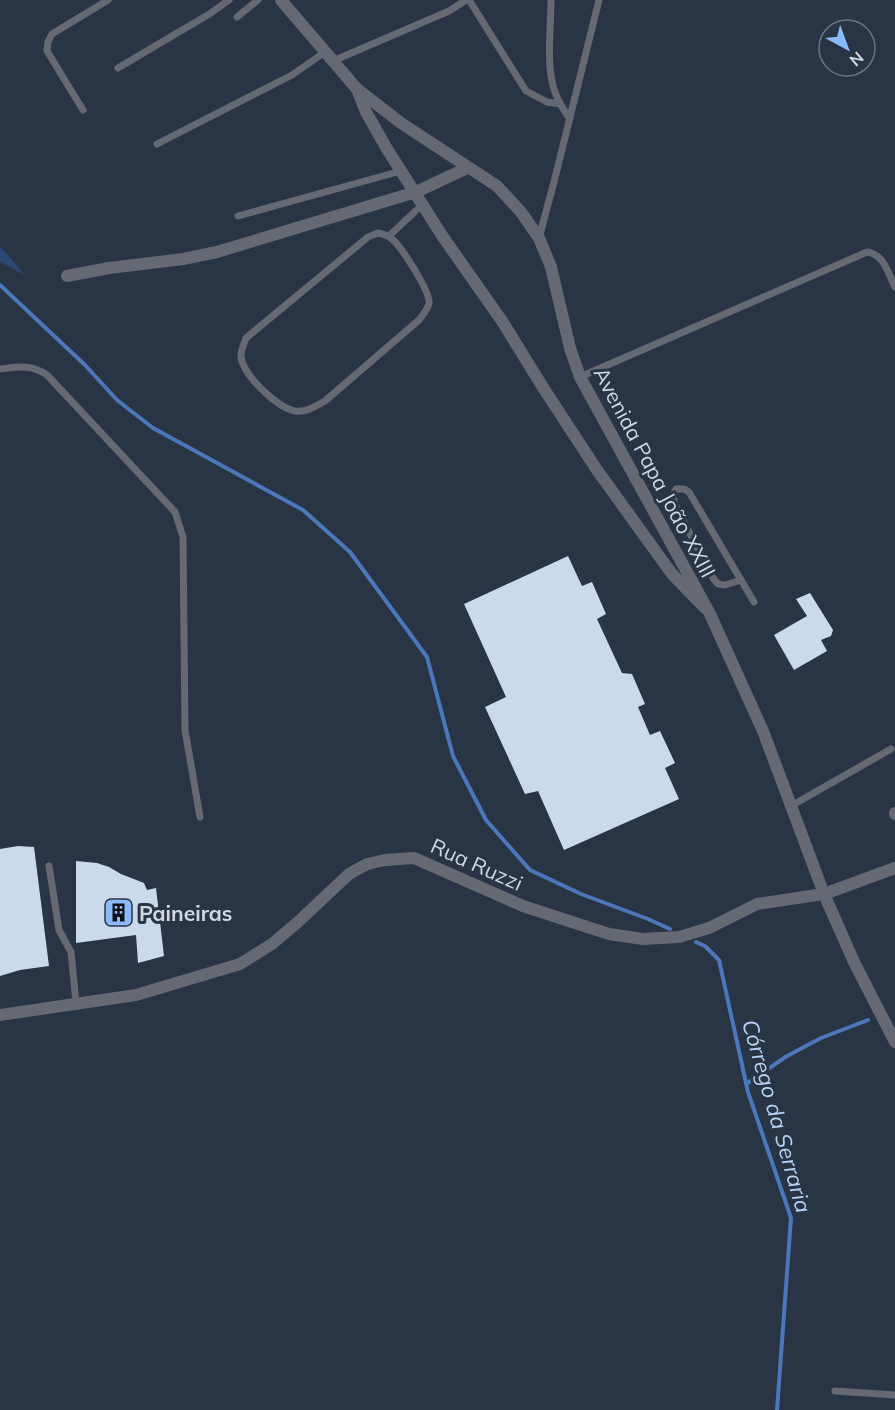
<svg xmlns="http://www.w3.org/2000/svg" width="895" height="1410" font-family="Mulish,sans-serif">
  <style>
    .green { fill: #2a4872 }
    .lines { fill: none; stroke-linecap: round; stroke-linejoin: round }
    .stream { stroke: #4a78b9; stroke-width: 4 }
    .building { fill: #cbd9ed }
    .service { stroke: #656a72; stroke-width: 7 }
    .minor { stroke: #656a72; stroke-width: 12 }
    .tertiary { stroke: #656a72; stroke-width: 12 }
    .labels { text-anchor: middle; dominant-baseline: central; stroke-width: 6; stroke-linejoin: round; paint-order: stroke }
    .street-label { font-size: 21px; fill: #d1d8e2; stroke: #293444 }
    .poi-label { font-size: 21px; font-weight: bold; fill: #d1d8e2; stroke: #293444; text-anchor: start }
    .water-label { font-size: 22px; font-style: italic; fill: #b8d2f6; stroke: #293444 }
  </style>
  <rect width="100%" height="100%" fill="#293444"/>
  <path class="green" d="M0 246 25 275 0 262Z"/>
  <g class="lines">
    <path class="stream" d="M0 285 85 365 117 400 153 428 303 510 350 552 427 657 453 756 486 820 530 870 581 894 648 919 670 929
      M696 942 705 946 719 960 748 1092 791 1218 777 1410
      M746 1084 787 1056 821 1038 868 1020"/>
  </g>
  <path class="building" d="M568 556 582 586 592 582 606 614 597 619 622 673 632 674 645 704 638 707 650 735 660 731 675 763 665 768 679 799 564 850 538 791 525 794 485 707 506 697 464 604Z
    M810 593 833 630 831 636 821 640 827 651 794 670 774 635 807 616 796 599Z
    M18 846 34 847 49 966 20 970 0 976V849Z
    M76 861 97 863 109 867 121 874 144 883 147 890 156 888 164 956 138 963 136 935 76 943Z"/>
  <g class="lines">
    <path class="service" d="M469 0 526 91 547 102 560 104
      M551 0C551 26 546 64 554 89 557 100 563 109 569 118
      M237 17 258 0
      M333 61 449 11 466 0
      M118 68 211 13 229 0
      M83 110 47 51 48 42 52 34 108 0
      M157 144 292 75 325 52
      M238 216 401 171
      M378 233C383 234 388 235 391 238 401 246 431 292 429 304 427 310 423 315 419 320L325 401C316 406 306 413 295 411 277 408 242 374 241 356 241 349 244 344 246 338L368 237Z
      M389 236 423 204
      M539 238 555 178 599 0
      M0 369C18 367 31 364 47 375L175 512 183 537 185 730 200 817
      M580 377 867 252C884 254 888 273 895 287
      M741 580 725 585 718 584 713 578 675 505 673 495 676 489H684L689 492 754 602
      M791 806 891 749
      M49 866 59 930 71 952 76 1003
      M835 1391 895 1395"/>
    <path class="minor" d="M357 89 366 112 387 149 443 237 502 321 544 389 597 470 672 574 705 608
      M67 276 109 268 183 259 217 252 416 192 467 168
      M895 813V814
      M0 1015 136 995 240 964 272 944 298 922 349 874 367 864 385 860 414 858 523 906 609 934 643 939 679 937 709 928 757 904 824 894 895 868"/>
    <path class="tertiary" d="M281 0 357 89 401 123 497 186 521 212 539 238 551 267 570 348 580 377 710 614 763 731 824 894 854 962 895 1042"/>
  </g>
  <defs>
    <symbol id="building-square" viewBox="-11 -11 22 22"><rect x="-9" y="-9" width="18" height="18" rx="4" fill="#8bbafc" stroke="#293444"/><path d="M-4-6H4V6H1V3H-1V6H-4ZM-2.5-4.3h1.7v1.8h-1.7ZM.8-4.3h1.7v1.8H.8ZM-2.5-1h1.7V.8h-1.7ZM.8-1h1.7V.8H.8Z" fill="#111"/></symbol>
  </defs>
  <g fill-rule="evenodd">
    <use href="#building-square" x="102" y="896" width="33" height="33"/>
  </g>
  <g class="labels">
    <g class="street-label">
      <text transform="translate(655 472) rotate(62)">Avenida Papa João XXIII</text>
      <text transform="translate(477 864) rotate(24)">Rua Ruzzi</text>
    </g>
    <g class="poi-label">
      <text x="139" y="913">Paineiras</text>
    </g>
    <g class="water-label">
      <text transform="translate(777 1116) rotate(74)">Córrego da Serraria</text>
    </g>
  </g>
  <g transform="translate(847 48) rotate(139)"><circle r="28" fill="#293444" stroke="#6c7683" stroke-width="1.5"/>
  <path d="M0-4.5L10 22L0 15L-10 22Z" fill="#8bbafc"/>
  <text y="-9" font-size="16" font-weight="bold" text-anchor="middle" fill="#d1d8e2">N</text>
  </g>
</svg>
